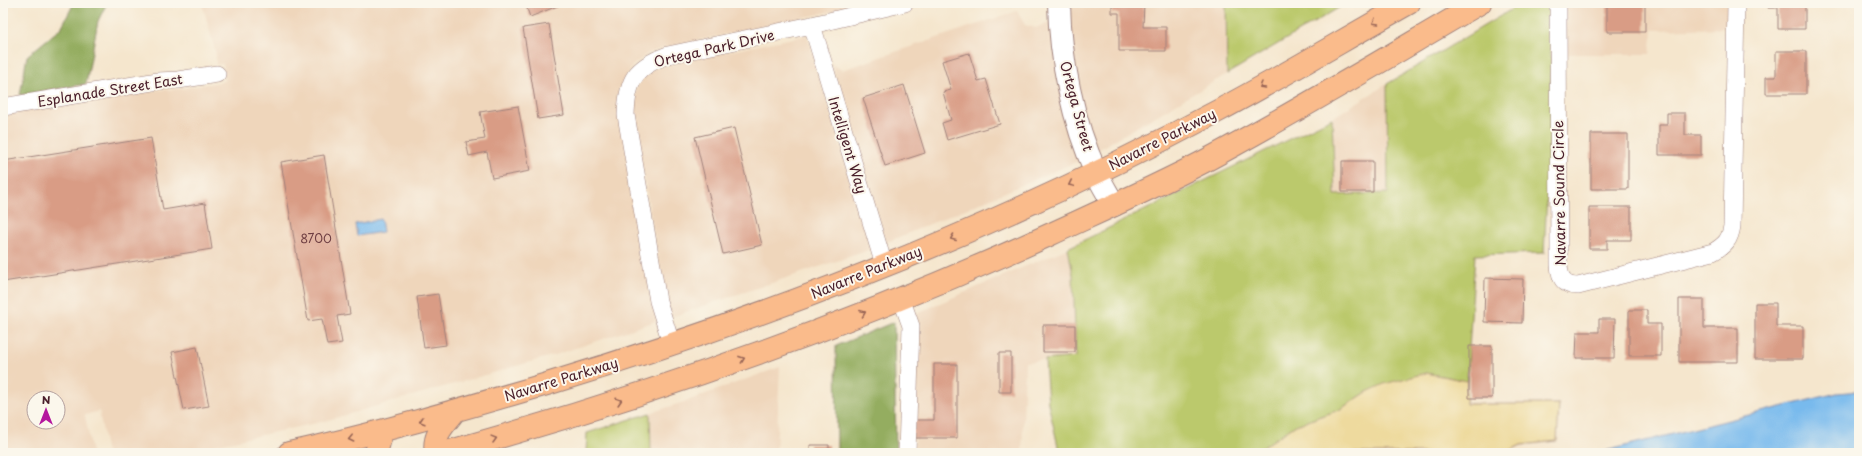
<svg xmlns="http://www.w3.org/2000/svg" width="1862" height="456" font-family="'Playpen Sans',sans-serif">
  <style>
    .built { fill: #efd6bb; fill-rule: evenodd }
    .green { fill: #bbc96c; stroke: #82744c }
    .forest { fill: #94ad60; stroke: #6f6646 }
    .sand { fill: #eeda9e; stroke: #9c7c64 }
    .water { fill: #78baed; stroke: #616c8c }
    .building { fill: #d99c85 }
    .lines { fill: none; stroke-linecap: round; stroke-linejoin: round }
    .minor-casing { stroke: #a0827c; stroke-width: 18 }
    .tertiary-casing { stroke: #a0827c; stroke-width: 24 }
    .trunk-casing { stroke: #a0827c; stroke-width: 24 }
    .minor { stroke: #fff; stroke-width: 17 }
    .tertiary { stroke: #fff; stroke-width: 22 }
    .trunk { stroke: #fabb8b; stroke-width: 22 }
    .oneway { stroke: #996556 }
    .labels { text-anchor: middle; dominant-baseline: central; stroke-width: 4; stroke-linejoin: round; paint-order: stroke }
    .number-label { font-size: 12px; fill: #6e3e42 }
    .street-label { font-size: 14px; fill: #4a1f2b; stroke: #fbf7ec }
  </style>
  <rect width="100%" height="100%" fill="#fbf7ec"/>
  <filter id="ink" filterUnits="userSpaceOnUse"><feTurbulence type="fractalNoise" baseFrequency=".025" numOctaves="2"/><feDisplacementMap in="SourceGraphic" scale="8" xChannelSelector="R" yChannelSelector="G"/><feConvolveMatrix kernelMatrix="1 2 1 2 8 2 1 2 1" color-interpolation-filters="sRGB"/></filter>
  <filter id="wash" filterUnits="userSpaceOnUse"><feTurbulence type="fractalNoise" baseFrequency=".012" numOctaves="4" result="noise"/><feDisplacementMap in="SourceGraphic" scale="16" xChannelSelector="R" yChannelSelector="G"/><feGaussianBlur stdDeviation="0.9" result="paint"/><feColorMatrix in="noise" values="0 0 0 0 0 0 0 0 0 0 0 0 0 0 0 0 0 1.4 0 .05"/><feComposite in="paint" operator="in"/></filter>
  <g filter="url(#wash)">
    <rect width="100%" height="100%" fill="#f5e6cd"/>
    <path class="built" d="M202 3H871L666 47 649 53 633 65 623 82 656 321 555 355 321 422 178 453H107L99 411 85 415 92 453H3V115L158 90 179 89 225 81 223 64 216 65V54ZM34 398H58V422H34Z
      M1066 3H1226L1227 74 1096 151 1081 103Z
      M1565 3H1729V28L1653 30 1650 54H1566Z
      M1017 11 1025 25 1036 28 1051 21 1083 159 885 243 829 55 833 65 842 70Z
      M807 35 872 249 671 317 665 298 633 114 637 88 644 76 654 69 670 64Z
      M1387 84 1389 193 1335 195 1332 118Z
      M1068 248 1073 275 1076 357 1025 362 1022 453H915V314Z
      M780 367 776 453H651L650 413 684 402Z"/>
    <path class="green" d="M1226 3H1347L1227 74Z
      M1522 3H1551V118L1544 253 1475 255 1467 381 1426 373 1367 392 1339 410 1296 425 1254 453H1065L1058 446 1048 403 1045 360 1076 357 1073 275 1068 248 1332 118 1335 195 1388 193 1387 84Z
      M650 413 651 453H586L587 433Z"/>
    <path class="forest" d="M74 3H107L98 21 86 84 20 95 27 56 61 28Z
      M894 322 896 453H837L836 346Z"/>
    <path class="sand" d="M1426 373 1467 381 1466 404H1559L1557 441 1521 445 1505 453H1254L1296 425 1339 410 1367 392 1384 384Z"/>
    <path class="water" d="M381 219 383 232 357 236 355 224Z
      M1859 391V453H1597L1837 393Z"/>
    <g id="blocks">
      <path class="building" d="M525 3H565L530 17Z
        M1112 3H1144L1143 27H1166V51H1119V13H1112Z
        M1607 3H1645V32H1607Z
        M1768 3H1805V29H1778V8H1768Z
        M549 24 564 115 538 119 523 28Z
        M1776 51H1806V94H1766V77H1776Z
        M969 53 978 81 986 79 1000 124 947 140 942 123 951 120 943 92 951 90 942 61Z
        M904 85 925 153 885 166 863 98Z
        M518 106 530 171 492 178 487 152 469 156 466 142 485 139 480 112Z
        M1667 113H1685V135H1701V155H1659V125H1667Z
        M734 128 762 245 723 254 695 137Z
        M1591 134H1628V189H1591Z
        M151 138 163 210 205 203 212 249 3 282V161Z
        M324 155 350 314 337 316 342 343 327 345 322 319 308 321 281 162Z
        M1342 161H1373V192H1342Z
        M1589 207H1631V240H1607V249H1589Z
        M1485 278 1523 279 1522 323 1484 322Z
        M438 294 446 345 424 348 417 297Z
        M1679 299H1704V328H1738V362H1679Z
        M1755 303H1776V326H1803V359H1755Z
        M1629 310H1647V324H1661V356H1629Z
        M1599 319H1615L1614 358H1576L1577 332H1599Z
        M1043 325H1075V352H1043Z
        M1469 346H1492V398H1469Z
        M197 347 209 406 184 410 172 352Z
        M999 353H1011V392H999Z
        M934 364H957V438H912V420H934Z
        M810 445H829V453H810Z"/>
    </g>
  </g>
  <g filter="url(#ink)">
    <use href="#blocks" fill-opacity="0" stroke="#a0827c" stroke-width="1"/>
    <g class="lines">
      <defs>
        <path id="minor" d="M1558 3 1559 265C1560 278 1563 286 1578 286L1713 252C1725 245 1730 240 1732 226L1736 3
          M812 25 884 265
          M3 107 158 81 178 80 217 74
          M901 298 911 326 907 453
          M672 346 658 301 626 115C627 80 635 67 668 55L812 25 905 3"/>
        <path id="tertiary" d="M1059 3C1060 58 1073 123 1096 172 1101 183 1108 194 1114 205"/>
        <path id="trunk" d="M289 453C376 434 462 409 547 384 778 314 1005 225 1218 111 1282 77 1345 39 1409 3
          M376 453 380 439 381 432
          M436 453C432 435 445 424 455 411
          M443 453C650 396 853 324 1049 235 1101 211 1153 188 1203 162 1297 112 1389 56 1480 3"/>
      </defs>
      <use href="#minor" class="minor-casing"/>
      <use href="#tertiary" class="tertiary-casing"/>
      <use href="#trunk" class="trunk-casing"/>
      <use href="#minor" class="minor"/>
      <use href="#tertiary" class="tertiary"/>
      <use href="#trunk" class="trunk"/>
    </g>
    <defs><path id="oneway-chevron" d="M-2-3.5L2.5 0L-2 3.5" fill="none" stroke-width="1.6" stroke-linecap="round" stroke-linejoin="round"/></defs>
    <g class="oneway">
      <use href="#oneway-chevron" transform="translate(1375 22) rotate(150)"/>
      <use href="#oneway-chevron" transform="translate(1262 86) rotate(150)"/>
      <use href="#oneway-chevron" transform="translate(1071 184) rotate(155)"/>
      <use href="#oneway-chevron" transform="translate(953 238) rotate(158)"/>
      <use href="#oneway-chevron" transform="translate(863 313) rotate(-22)"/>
      <use href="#oneway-chevron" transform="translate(742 359) rotate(-20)"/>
      <use href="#oneway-chevron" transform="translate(619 401) rotate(-17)"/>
      <use href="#oneway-chevron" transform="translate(422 421) rotate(163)"/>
      <use href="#oneway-chevron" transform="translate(351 439) rotate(167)"/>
      <use href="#oneway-chevron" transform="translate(494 439) rotate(-15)"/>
    </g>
  </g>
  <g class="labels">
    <g class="number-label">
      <text x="316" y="238">8700</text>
    </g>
    <g class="street-label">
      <text transform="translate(714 48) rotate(-13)">Ortega Park Drive</text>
      <text transform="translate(110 90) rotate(-9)">Esplanade Street East</text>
      <text transform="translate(1077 106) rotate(75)">Ortega Street</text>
      <text transform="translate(1162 139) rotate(-27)">Navarre Parkway</text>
      <text transform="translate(848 145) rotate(73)">Intelligent Way</text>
      <text transform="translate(1559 193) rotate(-91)">Navarre Sound Circle</text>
      <text transform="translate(866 272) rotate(-22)">Navarre Parkway</text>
      <text transform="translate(561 379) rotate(-17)">Navarre Parkway</text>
    </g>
  </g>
  <rect width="1862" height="456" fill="none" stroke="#fbf7ec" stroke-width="16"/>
  <g transform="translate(46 410)"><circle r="19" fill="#fbf7ec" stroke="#b4a19f"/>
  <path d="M0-3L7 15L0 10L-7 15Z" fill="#b5179e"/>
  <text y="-6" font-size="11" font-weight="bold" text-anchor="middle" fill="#4a1f2b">N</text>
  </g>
</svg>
